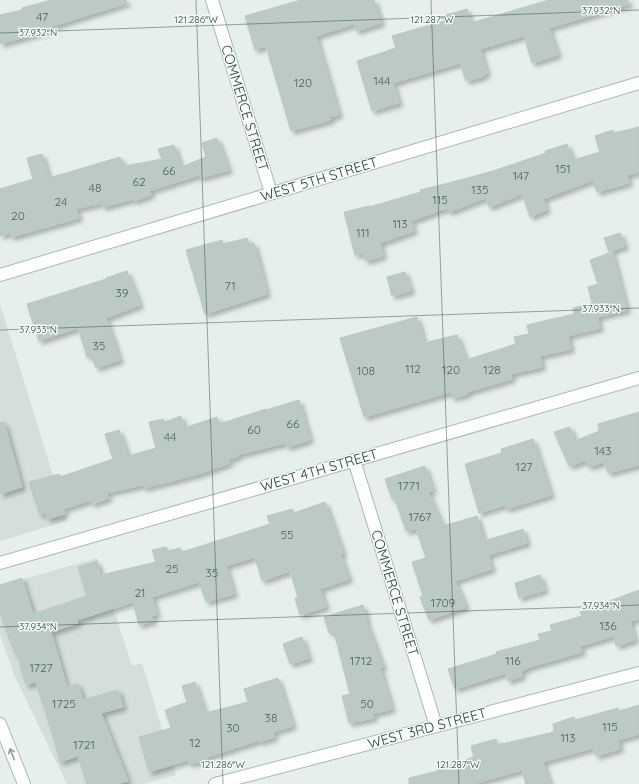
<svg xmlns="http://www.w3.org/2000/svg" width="639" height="784" font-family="Quicksand,sans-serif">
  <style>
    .built { fill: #d4dfda }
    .building { fill: #bbcac4; stroke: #b8c9c2; filter: url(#shadow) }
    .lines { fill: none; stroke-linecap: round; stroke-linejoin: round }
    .minor-casing { stroke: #a8b8b2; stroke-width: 14 }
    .secondary-casing { stroke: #a4bbb3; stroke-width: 14 }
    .minor { stroke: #fff; stroke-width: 12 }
    .secondary { stroke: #fff; stroke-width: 12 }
    .oneway { stroke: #92a09c }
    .ticks { fill: none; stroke: #24423a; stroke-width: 1; stroke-opacity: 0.45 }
    .labels { text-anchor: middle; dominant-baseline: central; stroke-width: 3; stroke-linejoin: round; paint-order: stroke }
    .number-label { font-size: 12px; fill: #4a645c }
    .street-label { font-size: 14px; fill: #24423a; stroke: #f7fbf9 }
    .ticks-label { font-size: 10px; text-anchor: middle; fill: #24423a; stroke: #f7fbf9; stroke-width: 3; stroke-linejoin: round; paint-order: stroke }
  </style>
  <defs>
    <filter id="shadow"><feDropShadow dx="3.5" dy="3.5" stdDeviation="2" flood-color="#0004"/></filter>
  </defs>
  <rect width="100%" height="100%" fill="#e6efeb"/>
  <path class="built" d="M0 304 67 521 0 541Z
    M97 558 132 666 142 663 176 775 143 784H67L15 677 0 635V586Z"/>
  <path class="building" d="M51 0H126L127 3 47 28V31L0 44V15L22 10V8Z
    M301 0H374L381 23 356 31 354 24 316 36 339 115 330 117 331 120 291 131 266 46 255 50 245 16Z
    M549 0H628L629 4 549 28 558 55 532 63 524 36 480 49 487 73 481 77 466 81 460 63 393 83 399 103 372 111 357 61 396 48 392 36 444 21 442 16 467 9 471 23Z
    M639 127V172L627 175 629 183 597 192 593 180 543 199 547 210 530 217 522 194 489 207 485 198 449 212 447 208 411 221 414 231 380 243 383 256 365 261 364 253 355 255 344 212 369 206V207L421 192 420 190 445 184 493 171 546 153 545 151 567 144 573 160 600 152 595 136 613 130 614 133Z
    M217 138 229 170 200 178 199 175 149 191 151 195 134 201 133 199 103 207 101 203 76 209 79 218 11 237 10 233 0 236V189L33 179 27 158 42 154 49 178 120 157 124 166 162 159 158 149 174 145 181 167 206 157 202 143Z
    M620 233 625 246 609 252 604 238Z
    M247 238 249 245 254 243 267 294 205 314 186 250 222 240 223 244Z
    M612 252 627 310 597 317 600 328 568 336 571 349 540 356 542 367 511 374 512 379 467 392 468 394 452 398 451 392 364 417 340 338 417 317 424 343 457 335 466 360 516 344 514 337 529 334 527 325 574 314 573 308 592 303 588 287 598 284 590 260Z
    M127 271 140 305 106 318 120 360 96 368 92 356 87 357 78 328 39 341 27 304 106 279V278Z
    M405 272 411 291 392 296 387 277Z
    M299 400 310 440 287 447 285 443 237 455 238 457 228 459 230 463 199 474 160 484 144 488 143 485 106 493 109 498 92 504 91 500 63 509 65 514 47 519 46 513 40 515 29 482 59 474 60 477 113 459 105 434 119 430 128 456 156 448 149 422 163 419 164 422 181 416 184 428 217 417 219 424 266 409V410Z
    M639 412V465L608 473 604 462 588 467 587 460 569 466 554 432 570 427 575 441 599 431 598 424Z
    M4 422 22 487 0 494V423Z
    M533 439 551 495 506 509 505 505 479 513 465 464 502 453 501 449Z
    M425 466 433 491 428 492 443 526 477 516 484 541 523 529 527 543 488 555 492 569 455 581 466 607 429 620 420 597 423 596 412 562 426 558 416 529 406 531 395 499H392L385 479Z
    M325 502 343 553 340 554 349 579 320 589 326 607 300 615 295 598 298 597 290 571 262 581 255 557 226 566 234 594 206 602 199 582 152 597 157 614 152 616 153 621 139 625 133 602 77 620 78 623 51 632 67 687 78 684 83 700 118 690 123 707 101 713 128 781 116 784H87L78 756 60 762 55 743 36 682 26 685 17 654H15L0 613V585L22 578 33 614 87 596 78 567 97 561 101 575 156 562 152 550 166 547 168 551 180 548 182 552 270 524 267 516 292 509 294 513Z
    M540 575 545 590 519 598 515 583Z
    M639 590V619L630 621 635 640 616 646 614 636 580 646 582 652 526 668 527 669 521 671 522 676 508 681 506 673 455 689 448 669 497 654 496 652 540 640 538 634 552 631 550 625 582 616 580 612Z
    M363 605 367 620 366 621 383 667 380 668 392 709 372 714 374 718 349 723 342 696 350 694 334 632 329 633 324 617Z
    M302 637 309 658 290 664 283 644Z
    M278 678 293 726 273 732 275 737 260 742V740L213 755 205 758V760L189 764 188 760 149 772 139 737 171 728 165 710 187 702 182 686 195 682 205 713 248 702 244 689Z
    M639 705V734L618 740 620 749 596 756 593 748 543 762 550 784H526L522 770 473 784H409V778L438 771 437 769 474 757 471 746 496 739 497 745 554 732 553 724 574 717 575 720 618 708 619 711Z"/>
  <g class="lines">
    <defs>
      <path id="minor" d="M212 0 271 193
        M0 275 639 83
        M354 460 436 726
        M0 563 639 378
        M215 784 639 673"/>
      <path id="secondary" d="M0 724 24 784"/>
    </defs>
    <use href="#minor" class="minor-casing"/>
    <use href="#secondary" class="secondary-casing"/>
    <use href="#minor" class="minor"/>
    <use href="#secondary" class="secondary"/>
  </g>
  <defs><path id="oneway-shaft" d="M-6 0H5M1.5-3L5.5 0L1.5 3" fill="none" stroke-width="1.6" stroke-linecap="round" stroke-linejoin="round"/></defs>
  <use class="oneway" href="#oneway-shaft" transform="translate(12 754) rotate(-112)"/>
  <path class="ticks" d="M196 0 223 784M431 0 459 784M0 33 639 10M0 330 639 308M0 627 639 605"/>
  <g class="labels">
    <g class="number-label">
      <text x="42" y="16">47</text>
      <text x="382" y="80">144</text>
      <text x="303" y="82">120</text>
      <text x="563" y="168">151</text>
      <text x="169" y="170">66</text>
      <text x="521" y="175">147</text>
      <text x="139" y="181">62</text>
      <text x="95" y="187">48</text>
      <text x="480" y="189">135</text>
      <text x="440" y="199">115</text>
      <text x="61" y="201">24</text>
      <text x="18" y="215">20</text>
      <text x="400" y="223">113</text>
      <text x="363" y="232">111</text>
      <text x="230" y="285">71</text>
      <text x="122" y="292">39</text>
      <text x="99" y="345">35</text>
      <text x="413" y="368">112</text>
      <text x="451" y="369">120</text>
      <text x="492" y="369">128</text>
      <text x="366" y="370">108</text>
      <text x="293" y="423">66</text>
      <text x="254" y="429">60</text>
      <text x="170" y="436">44</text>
      <text x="603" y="450">143</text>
      <text x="524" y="466">127</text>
      <text x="409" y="485">1771</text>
      <text x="420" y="516">1767</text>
      <text x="287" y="534">55</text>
      <text x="172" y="568">25</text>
      <text x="212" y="572">35</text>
      <text x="140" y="592">21</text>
      <text x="443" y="602">1709</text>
      <text x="608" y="625">136</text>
      <text x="361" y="660">1712</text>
      <text x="513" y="660">116</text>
      <text x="41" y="667">1727</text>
      <text x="64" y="703">1725</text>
      <text x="367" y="703">50</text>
      <text x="271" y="717">38</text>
      <text x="610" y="726">115</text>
      <text x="233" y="727">30</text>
      <text x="568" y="737">113</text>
      <text x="195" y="742">12</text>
      <text x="84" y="744">1721</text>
    </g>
    <g class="street-label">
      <text transform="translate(245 108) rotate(73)">COMMERCE STREET</text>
      <text transform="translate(319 179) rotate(-17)">WEST 5TH STREET</text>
      <text transform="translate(319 470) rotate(-16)">WEST 4TH STREET</text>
      <text transform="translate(395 593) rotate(73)">COMMERCE STREET</text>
      <text transform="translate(427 728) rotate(-15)">WEST 3RD STREET</text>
    </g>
  </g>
  <g class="ticks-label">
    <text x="601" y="14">37.932°N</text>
    <text x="196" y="23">121.286°W</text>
    <text x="432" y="23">121.287°W</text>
    <text x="38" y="36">37.932°N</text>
    <text x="601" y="312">37.933°N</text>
    <text x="38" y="333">37.933°N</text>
    <text x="601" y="609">37.934°N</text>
    <text x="38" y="630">37.934°N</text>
    <text x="223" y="768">121.286°W</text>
    <text x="458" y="768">121.287°W</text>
  </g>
</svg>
